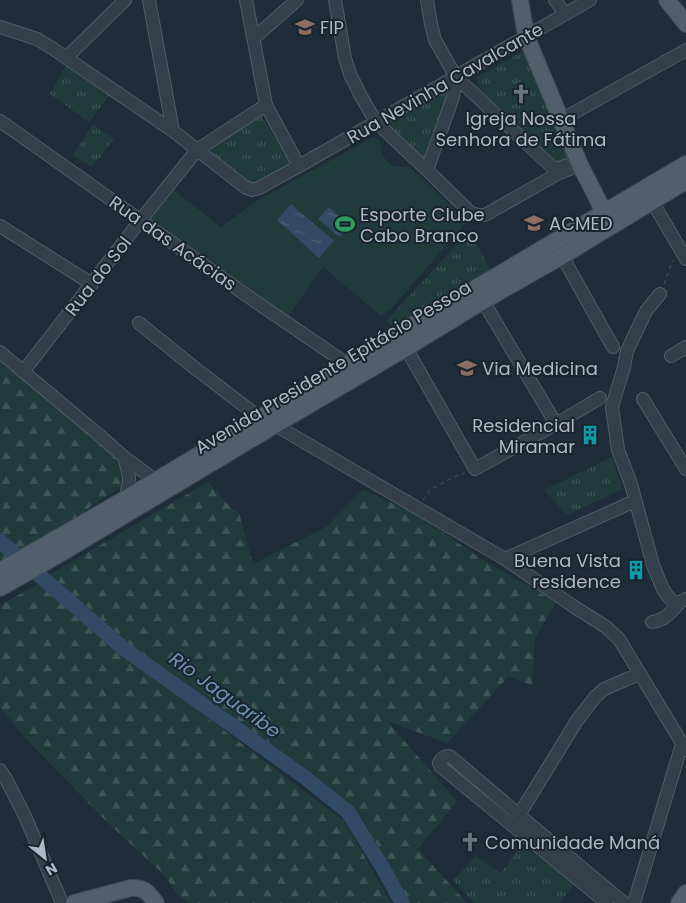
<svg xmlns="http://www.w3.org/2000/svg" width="686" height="903" font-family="Poppins,sans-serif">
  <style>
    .grass { fill: url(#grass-tufts) }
    .forest { fill: url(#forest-firs) }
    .pitch { fill: #213a3c }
    .water { fill: url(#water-ripples) }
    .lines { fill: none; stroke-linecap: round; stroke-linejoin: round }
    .river { stroke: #324a63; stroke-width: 15 }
    .minor-casing { stroke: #515c68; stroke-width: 14 }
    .major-casing { stroke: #3d4854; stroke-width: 18 }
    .path { stroke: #3c5656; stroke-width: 1; stroke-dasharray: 4 4; stroke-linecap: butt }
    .minor { stroke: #333f4b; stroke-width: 12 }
    .major { stroke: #515e6b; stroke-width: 16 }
    .labels { text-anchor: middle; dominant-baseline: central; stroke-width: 4; stroke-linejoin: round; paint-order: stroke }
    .poi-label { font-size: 18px; fill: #aeb9c7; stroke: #19242f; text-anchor: start }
    .street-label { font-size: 18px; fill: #aeb9c7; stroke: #19242f }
    .water-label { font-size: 19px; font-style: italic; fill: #7492b2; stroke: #19242f }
  </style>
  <defs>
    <pattern id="grass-tufts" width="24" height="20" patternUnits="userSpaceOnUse" patternTransform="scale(1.25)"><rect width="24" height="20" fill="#213a3c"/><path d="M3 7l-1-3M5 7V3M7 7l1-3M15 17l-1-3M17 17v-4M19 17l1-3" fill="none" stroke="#3f5457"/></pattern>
    <pattern id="forest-firs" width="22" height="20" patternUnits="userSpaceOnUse" patternTransform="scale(1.25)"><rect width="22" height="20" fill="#213a3c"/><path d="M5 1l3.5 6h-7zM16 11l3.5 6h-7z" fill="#3f5457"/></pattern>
    <pattern id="water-ripples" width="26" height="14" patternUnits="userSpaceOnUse" patternTransform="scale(1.25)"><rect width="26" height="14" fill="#324a63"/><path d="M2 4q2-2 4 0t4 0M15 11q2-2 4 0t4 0" fill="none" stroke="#4d6278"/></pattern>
  </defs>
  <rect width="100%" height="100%" fill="#1f2d3b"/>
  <path class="grass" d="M529 52 574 158 557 164 476 90 477 77 518 54Z
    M66 65 112 92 89 122 50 94Z
    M451 93 427 165 384 126 436 94Z
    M259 113 294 166 255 188 204 149Z
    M93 124 114 139 92 167 73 155Z
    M469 231 491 271 397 331 386 321Z
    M612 457 622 489 567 515 544 490Z
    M522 845 575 883 559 903H474L453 880 476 856 501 873Z"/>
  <path class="forest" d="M0 361 64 413 110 453 125 469 126 479 121 487 92 505 79 518 0 562Z
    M208 482 231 508 239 513 253 564 326 527 363 490 418 515 481 559 556 602 535 639 532 686 509 676 447 743 387 721 457 801 418 849 467 903H402L348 812 123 648 44 578Z
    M38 584 196 709 345 822 391 903H188L178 895 165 876 106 821 28 741 0 707V605Z"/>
  <path class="pitch" d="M373 137C384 139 380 145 382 153 383 158 389 162 392 166L410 167 467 221 392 308 381 316 323 267 288 316 150 220 174 190 221 227 255 202Z"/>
  <path class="water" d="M291 204 334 241 319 258 277 220Z
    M329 207 350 226 339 237 318 219Z"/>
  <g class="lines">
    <path class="river" d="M0 541 123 648 303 776 348 812 384 870 402 903"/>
    <defs>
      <path id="minor" d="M149 0 173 131
        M246 0 266 105 299 166
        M335 0 345 58 350 74 362 98 376 122 427 170 471 213 479 215H485L559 173 580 165
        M427 0 431 24 435 40 456 77 551 166 556 169 568 165
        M555 0 565 14
        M0 27 37 39 52 48 173 131 245 187 252 190 259 188 299 166 590 0
        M254 38 297 0
        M66 58 125 0
        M561 120 686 50
        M0 121 246 295 347 364
        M427 170 453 97 456 77
        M652 201 686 259
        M0 226 92 284
        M562 256 613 347
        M660 294 646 311 627 351 624 367 612 407 618 450 631 484 653 565 662 587 666 594 673 602H680L686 599
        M483 301 556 424
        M139 323 196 369 260 418
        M406 348 475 469 556 424 600 398
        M0 352 99 435 124 457 155 480
        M671 356 686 347
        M23 372 140 221 197 150 266 105
        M643 399 686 469
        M275 425 505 559 573 606 606 627 619 639 686 750
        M124 457C130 476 131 480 125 499
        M505 559 635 501
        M652 622C665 621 672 611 680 602
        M0 770 6 779 24 814 62 903
        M519 815 576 722 595 697 604 689 639 674
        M607 903 440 766 439 763C441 758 446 755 451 757L519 815 624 903
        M634 903 682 744"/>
      <path id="major" d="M520 0 526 36 580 165 600 204 607 211 615 215
        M667 0 686 24
        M0 571 125 499 247 426 347 364 686 164
        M0 588 58 555 275 425 406 348 483 301 562 256 686 181
        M74 903 131 888C145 887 148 893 156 903
        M679 903 686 893"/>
    </defs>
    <use href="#minor" class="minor-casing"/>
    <use href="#major" class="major-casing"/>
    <path class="path" d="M664 284 673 260
      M423 500 430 490 454 477 465 473"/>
    <use href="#minor" class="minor"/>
    <use href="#major" class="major"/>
  </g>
  <defs>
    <symbol id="university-bare" viewBox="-9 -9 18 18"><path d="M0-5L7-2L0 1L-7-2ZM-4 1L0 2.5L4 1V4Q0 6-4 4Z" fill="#8d6e63" stroke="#19242f" stroke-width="2.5" paint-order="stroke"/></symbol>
    <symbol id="church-bare" viewBox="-9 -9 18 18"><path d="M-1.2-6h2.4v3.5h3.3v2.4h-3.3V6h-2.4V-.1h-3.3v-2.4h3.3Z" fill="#6b7280" stroke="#19242f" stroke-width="2.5" paint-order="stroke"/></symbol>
    <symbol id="school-bare" viewBox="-9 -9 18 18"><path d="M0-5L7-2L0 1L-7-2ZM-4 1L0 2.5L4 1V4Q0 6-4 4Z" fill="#8d6e63" stroke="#19242f" stroke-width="2.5" paint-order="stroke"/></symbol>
    <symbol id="stadium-bare" viewBox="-9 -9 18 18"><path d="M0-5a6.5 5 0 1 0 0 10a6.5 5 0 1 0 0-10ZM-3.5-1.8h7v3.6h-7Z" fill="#2e9e5b" stroke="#19242f" stroke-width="2.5" paint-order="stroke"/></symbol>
    <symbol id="building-bare" viewBox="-9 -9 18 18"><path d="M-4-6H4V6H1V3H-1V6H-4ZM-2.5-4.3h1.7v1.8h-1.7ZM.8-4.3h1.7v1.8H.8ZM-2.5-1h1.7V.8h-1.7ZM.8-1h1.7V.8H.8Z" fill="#0f9aa8" stroke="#19242f" stroke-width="2.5" paint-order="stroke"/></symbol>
  </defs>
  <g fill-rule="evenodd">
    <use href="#university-bare" x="291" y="13" width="28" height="28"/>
    <use href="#church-bare" x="507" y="80" width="28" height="28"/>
    <use href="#school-bare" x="520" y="209" width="28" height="28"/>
    <use href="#stadium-bare" x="331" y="210" width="28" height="28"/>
    <use href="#school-bare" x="453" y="354" width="28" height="28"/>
    <use href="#building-bare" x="576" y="421" width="28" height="28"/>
    <use href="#building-bare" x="622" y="556" width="28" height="28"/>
    <use href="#church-bare" x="456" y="828" width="28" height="28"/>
  </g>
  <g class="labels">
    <g class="poi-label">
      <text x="320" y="27">FIP</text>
      <text x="521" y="118" text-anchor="middle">Igreja Nossa<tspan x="521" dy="21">Senhora de Fátima</tspan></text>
      <text x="360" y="214">Esporte Clube<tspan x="360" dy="21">Cabo Branco</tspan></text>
      <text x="549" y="223">ACMED</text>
      <text x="482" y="368">Via Medicina</text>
      <text x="575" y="425" text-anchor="end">Residencial<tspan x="575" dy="21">Miramar</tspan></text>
      <text x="621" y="560" text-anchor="end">Buena Vista<tspan x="621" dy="21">residence</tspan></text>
      <text x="485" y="842">Comunidade Maná</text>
    </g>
    <g class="street-label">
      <text transform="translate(445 83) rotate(-30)">Rua Nevinha Cavalcante</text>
      <text transform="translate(173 243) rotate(35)">Rua das Acácias</text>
      <text transform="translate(98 276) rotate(-52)">Rua do Sol</text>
      <text transform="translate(333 367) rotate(-31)">Avenida Presidente Epitácio Pessoa</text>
    </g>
    <g class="water-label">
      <text transform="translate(225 695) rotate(36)">Rio Jaguaribe</text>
    </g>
  </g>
  <g transform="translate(45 858) rotate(150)" stroke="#19242f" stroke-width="4" paint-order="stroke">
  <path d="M0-4L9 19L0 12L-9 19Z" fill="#aeb9c7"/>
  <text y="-8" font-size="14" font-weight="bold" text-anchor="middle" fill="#aeb9c7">N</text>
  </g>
</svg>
